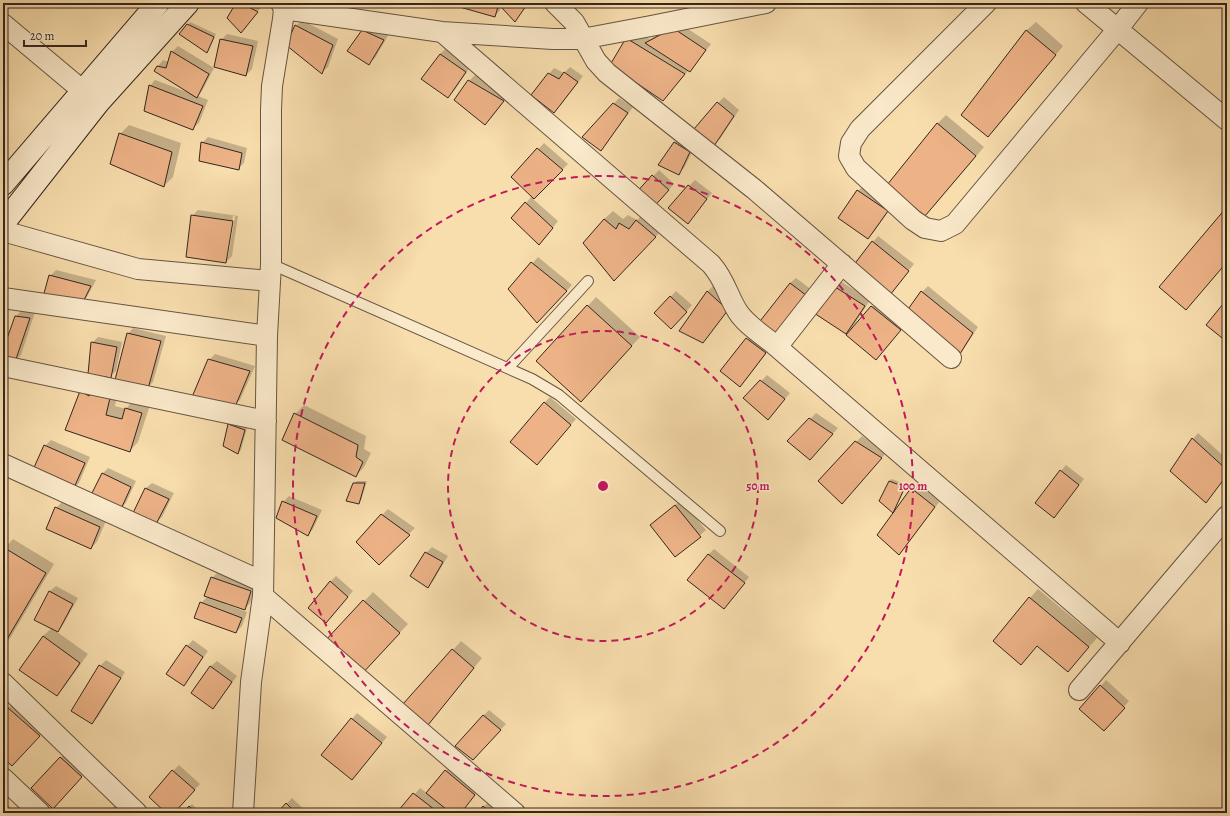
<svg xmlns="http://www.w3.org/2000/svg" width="1230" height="816" font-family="Alegreya,serif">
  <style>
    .shadow { fill: #0003; fill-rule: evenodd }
    .building { fill: #edb387; stroke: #352620 }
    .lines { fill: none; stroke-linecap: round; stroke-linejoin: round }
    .service-casing { stroke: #665443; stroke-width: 12 }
    .minor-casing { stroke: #665443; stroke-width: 22 }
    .secondary-casing { stroke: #352620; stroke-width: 24 }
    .service { stroke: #fae9ca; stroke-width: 10 }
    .minor { stroke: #fae9ca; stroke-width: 20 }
    .secondary { stroke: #fae9ca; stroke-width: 22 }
    .ring { fill: none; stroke: #c2185b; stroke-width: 2; stroke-dasharray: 7 5 }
    .centre { fill: #c2185b; stroke: #fae9ca; stroke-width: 2 }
    .ring-label { font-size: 12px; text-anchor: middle; font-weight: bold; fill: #c2185b; stroke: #fae9ca; stroke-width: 3; stroke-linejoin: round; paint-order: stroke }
  </style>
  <rect width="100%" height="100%" fill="#f8ddad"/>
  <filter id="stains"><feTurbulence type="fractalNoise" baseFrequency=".005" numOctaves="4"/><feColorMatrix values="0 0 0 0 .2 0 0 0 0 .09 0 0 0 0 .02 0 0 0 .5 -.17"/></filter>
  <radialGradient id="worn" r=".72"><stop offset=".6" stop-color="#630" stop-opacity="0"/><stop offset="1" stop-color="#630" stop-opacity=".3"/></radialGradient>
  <path class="shadow" d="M237 3H256L262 6 246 26Z
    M450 3H502L500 10 495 16Z
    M302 20 338 39 328 67 322 72 296 26Z
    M190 22 216 34 209 49 206 51 181 33Z
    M1036 22 1063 46 997 127 988 136 962 115 1027 30Z
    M679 23 711 44 695 65 689 70 663 100 611 64 635 30 650 39Z
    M368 25 389 34 375 58 369 63 362 31Z
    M227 34 258 41 252 69 246 75 221 40Z
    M178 46 214 68 202 91 198 96 208 100 199 123 193 128 150 86 155 80 187 92 158 66 163 60 169 62 172 52Z
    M446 48 471 66 454 91 448 97 423 79 440 54Z
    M570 67 583 76 560 106 549 74 554 68 564 73Z
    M475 75 509 95 491 118 469 81Z
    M724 97 739 110 720 139 714 144 718 103Z
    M619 98 633 107 606 144 601 150 584 136Z
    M946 115 984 147 934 206 888 184 938 123Z
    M129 125 181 143 173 177 164 186 120 134Z
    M681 136 695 146 684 168 678 174 659 164 675 142Z
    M208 137 247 148 244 163 238 169 202 143Z
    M544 143 568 164 533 199 558 221 545 238 513 218 532 196 512 177Z
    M659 170 674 184 658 202 637 194Z
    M695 180 712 193 688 223 689 186Z
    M864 185 893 205 874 232 868 238 858 191Z
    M1227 209V262L1194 300 1160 286Z
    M198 210 238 216 232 256 226 262 192 216ZM233 216H235L228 257H226Z
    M613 211 623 219 628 215 637 220 645 212 664 228 622 271 604 219Z
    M878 236 914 264 890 294 873 242Z
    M538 257 572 285 543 316 510 289Z
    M56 270 96 280 87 297 81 303 50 276Z
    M796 278 816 293 784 334 790 283Z
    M839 280 870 300 852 328 846 333 815 313Z
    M713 286 733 303 703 342 681 331 708 291Z
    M928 286 978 327 963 350 958 356 922 292Z
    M676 291 692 305 677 322 655 313Z
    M596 297 640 337 589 392 537 361Z
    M877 301 905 324 882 353 847 335Z
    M22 310 35 312 21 355 15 361 3 353 16 316Z
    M133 328 166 336 153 382 147 388 128 334Z
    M753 333 771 347 746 380 722 371Z
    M98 337 122 342 116 371 110 376 92 343Z
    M215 354 255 366 240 400 234 405 209 360Z
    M767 375 790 393 773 413 745 398Z
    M118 389 115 406 126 409 134 399 150 405 138 442 130 451 81 392Z
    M550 397 576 419 542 458 544 403Z
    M304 405 366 436 364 449 371 453 364 467 356 476 295 414Z
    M816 413 838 428 816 453 789 441Z
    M231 422 247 428 241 450 238 453 229 425Z
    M1198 433 1227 459V475L1206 502 1193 439Z
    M862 436 887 452 847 497 856 442Z
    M51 440 90 457 79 483 73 489 45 446Z
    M1066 465 1084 479 1054 517 1061 471Z
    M108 468 136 481 126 503 121 508 102 474Z
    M892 479 907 485 895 509 893 512 889 481Z
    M357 481H367L361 501 358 503 354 483Z
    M152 483 174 493 162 517 156 523 134 512 146 488Z
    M917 483 940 501 904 548 899 554 912 489Z
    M289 496 322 510 313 529 308 535 283 502Z
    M681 500 706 530 676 556 651 525Z
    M62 502 106 521 97 542 91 548 56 508Z
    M3 509 9 513 3 524Z
    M388 509 415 528 379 563 382 515Z
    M13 539 54 564 3 650V550Z
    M432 547 448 556 433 581 427 586 426 553Z
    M714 549 749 577 729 602 708 555Z
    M218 572 256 585 250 603 244 609 226 602 225 604 247 612 242 626 236 632 201 603 208 596 212 578Z
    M336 576 353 591 332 616 330 582Z
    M56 586 78 598 63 625 57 632 88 654 65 686 57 695 43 636 52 628 50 591Z
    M1038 589 1097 638 1068 671 1037 645 1021 663 1030 598Z
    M373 592 408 624 369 666 325 642Z
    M193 640 208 651 189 679 184 685 187 646Z
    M461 641 482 658 436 715 428 724 453 650Z
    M106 660 125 672 98 717 92 723 100 666Z
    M217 661 237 676 218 702 213 708 192 693 211 666Z
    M1106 680 1129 701 1109 724 1101 686Z
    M14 702 45 730 18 759 3 757V713Z
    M489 710 506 724 479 753 483 716Z
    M357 713 387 737 352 779V719Z
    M66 752 87 771 58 802 32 788Z
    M179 765 200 784 173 813H168L173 771Z
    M451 765 480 789 460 813H402L400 811 420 788 427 793Z
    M292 798 308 813H278Z
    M492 798 509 813H478Z
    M118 802 133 813H108Z
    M7 804 16 813H3V808Z
    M192 804 201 813H183Z"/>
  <path class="building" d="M236 3H241L258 12 241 33 227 18Z
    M449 3H499L495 17 449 4Z
    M504 3H528L515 22 502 8Z
    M187 24 214 37 207 53 179 34Z
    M295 25 333 45 322 74 286 45Z
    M673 28 706 50 690 72 645 43Z
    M362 30 384 40 369 65 347 51Z
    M1026 30 1056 55 988 137 961 115Z
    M626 38 685 74 663 101 610 65Z
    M220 39 253 46 246 76 214 67Z
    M171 51 209 74 197 98 154 71 157 66 166 68Z
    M440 54 466 72 448 98 421 79Z
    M564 72 578 82 554 113 531 95 548 73 559 79Z
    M468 80 504 101 485 125 454 100Z
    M149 85 203 106 193 130 144 111Z
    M717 102 734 116 714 146 694 129Z
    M613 103 628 113 601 151 582 137Z
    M937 123 976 156 925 216 887 185Z
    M119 133 172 152 164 187 110 164Z
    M201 142 242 153 239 170 199 161Z
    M674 142 690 152 679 175 658 165Z
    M537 148 563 170 534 199 511 177Z
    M652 175 669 190 652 209 635 194Z
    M688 185 707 199 688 224 668 208Z
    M857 190 888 211 868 239 838 218Z
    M525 202 553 228 539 245 511 218Z
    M1226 208 1227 262 1186 310 1159 287Z
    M191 215 233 221 226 263 186 257Z
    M604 219 616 229 619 223 629 229 636 220 656 237 614 281 583 243Z
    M872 241 909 271 890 295 853 266Z
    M531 262 567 291 537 323 508 289Z
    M49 275 91 286 82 304 43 297Z
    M790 283 811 299 778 341 757 325Z
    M832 285 865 306 846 334 814 313Z
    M707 291 728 310 703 343 679 331Z
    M921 291 973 333 958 357 906 312Z
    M670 296 687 312 671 329 654 313Z
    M1227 299V342L1206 325Z
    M587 305 632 346 581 402 536 361Z
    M871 306 901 330 876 360 846 335Z
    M15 316 30 318 15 362 3 358V350Z
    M127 333 161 341 148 389 115 380Z
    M746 338 766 353 740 387 720 371Z
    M91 342 117 347 111 378 88 374Z
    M208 359 250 371 235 407 192 397Z
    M760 380 785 399 768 420 743 398Z
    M80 391 89 396 93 391 110 398 106 415 122 419 125 408 142 413 130 452 65 430Z
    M544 402 571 425 537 465 510 442Z
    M294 413 358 445 356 457 363 462 356 477 282 440Z
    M809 418 833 434 810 460 787 441Z
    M228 424 245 430 238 454 223 446Z
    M1192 438 1227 470V475L1206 503 1170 471Z
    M855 441 882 458 842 504 818 481Z
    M44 445 85 463 73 490 32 472Z
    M1060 470 1079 485 1054 518 1035 503Z
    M102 473 131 487 121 509 91 495Z
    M889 481 905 487 893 513 879 501Z
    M353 483H365L359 504 346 501Z
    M145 488 169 499 156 524 133 513Z
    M911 488 935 507 899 555 877 535Z
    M282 501 317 516 308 536 276 518Z
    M675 505 701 537 675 557 650 525Z
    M55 507 100 527 91 549 46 529Z
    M381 514 410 535 379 565 356 542Z
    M3 547 46 573 3 646Z
    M425 552 443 562 428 588 410 576Z
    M708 554 745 583 724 609 687 580Z
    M211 577 251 591 245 610 204 596Z
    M330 581 348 597 326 623 308 608Z
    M49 591 73 604 58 632 34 620Z
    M1029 597 1089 647 1068 672 1037 646 1021 665 993 641Z
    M363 600 400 633 360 676 324 642Z
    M200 602 242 618 236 633 194 618Z
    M43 636 80 663 57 696 19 670Z
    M186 645 203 657 184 686 166 674Z
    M452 649 474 668 428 725 403 704Z
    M99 665 121 678 92 724 71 711Z
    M210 666 232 682 213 709 191 693Z
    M1100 685 1125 708 1104 731 1079 709Z
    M7 707 40 736 12 766 3 758V711Z
    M483 715 501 730 473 760 455 746Z
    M351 718 382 743 352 780 321 755Z
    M60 757 82 777 53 809 31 788Z
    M172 770 195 790 174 813H166L149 797Z
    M445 770 475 795 461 813H451L426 793Z
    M413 793 439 813H400L398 811Z
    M286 803 296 813H277Z
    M189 806 196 813H182Z
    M483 806 491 813H477Z"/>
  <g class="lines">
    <defs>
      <path id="service" d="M271 264 532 379 559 395 720 531
        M508 368 588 281"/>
      <path id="minor" d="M555 3 574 22 596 61 607 73 754 189 951 358
        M986 3 860 129 851 143 849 156 856 168 913 220 925 228 941 231 955 224 1117 30 1138 3
        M1086 3 1227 120
        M284 9 442 32 553 39H582L651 26 766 3
        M3 24 95 101
        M442 32 711 264C726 281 727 295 738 312 747 326 765 336 777 347L1120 643
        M3 231 138 269 270 281
        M3 298 267 336
        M777 347 842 264
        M3 366 266 421
        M3 464 263 582
        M263 596 515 813
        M3 683 137 813
        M1079 690 1227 516
        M3 778 40 813
        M243 813 251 682 263 596 267 336 271 264V110L272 86 283 19 284 9 281 3"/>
      <path id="secondary" d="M3 184 158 3
        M3 224 98 103 188 3"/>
    </defs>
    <use href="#service" class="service-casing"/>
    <use href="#minor" class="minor-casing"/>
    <use href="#secondary" class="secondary-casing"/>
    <use href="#service" class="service"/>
    <use href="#minor" class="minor"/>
    <use href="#secondary" class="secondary"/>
  </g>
  <g class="ring">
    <circle cx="603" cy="486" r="155"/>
    <circle cx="603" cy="486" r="310"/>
  </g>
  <circle cx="603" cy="486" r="6" class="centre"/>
  <g class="ring-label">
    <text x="758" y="490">50 m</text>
    <text x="913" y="490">100 m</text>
  </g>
  <rect width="1230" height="816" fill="none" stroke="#f8ddad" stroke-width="16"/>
  <rect x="4" y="4" width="1222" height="808" fill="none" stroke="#352620" stroke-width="2"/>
  <rect x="8" y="8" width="1214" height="800" fill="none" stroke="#352620"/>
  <path d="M24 40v6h62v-6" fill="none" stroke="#352620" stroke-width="2"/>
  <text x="30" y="40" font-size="12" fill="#352620" stroke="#fae9ca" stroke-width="3" paint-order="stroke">20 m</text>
  <rect width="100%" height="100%" filter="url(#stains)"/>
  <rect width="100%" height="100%" fill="url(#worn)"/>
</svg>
